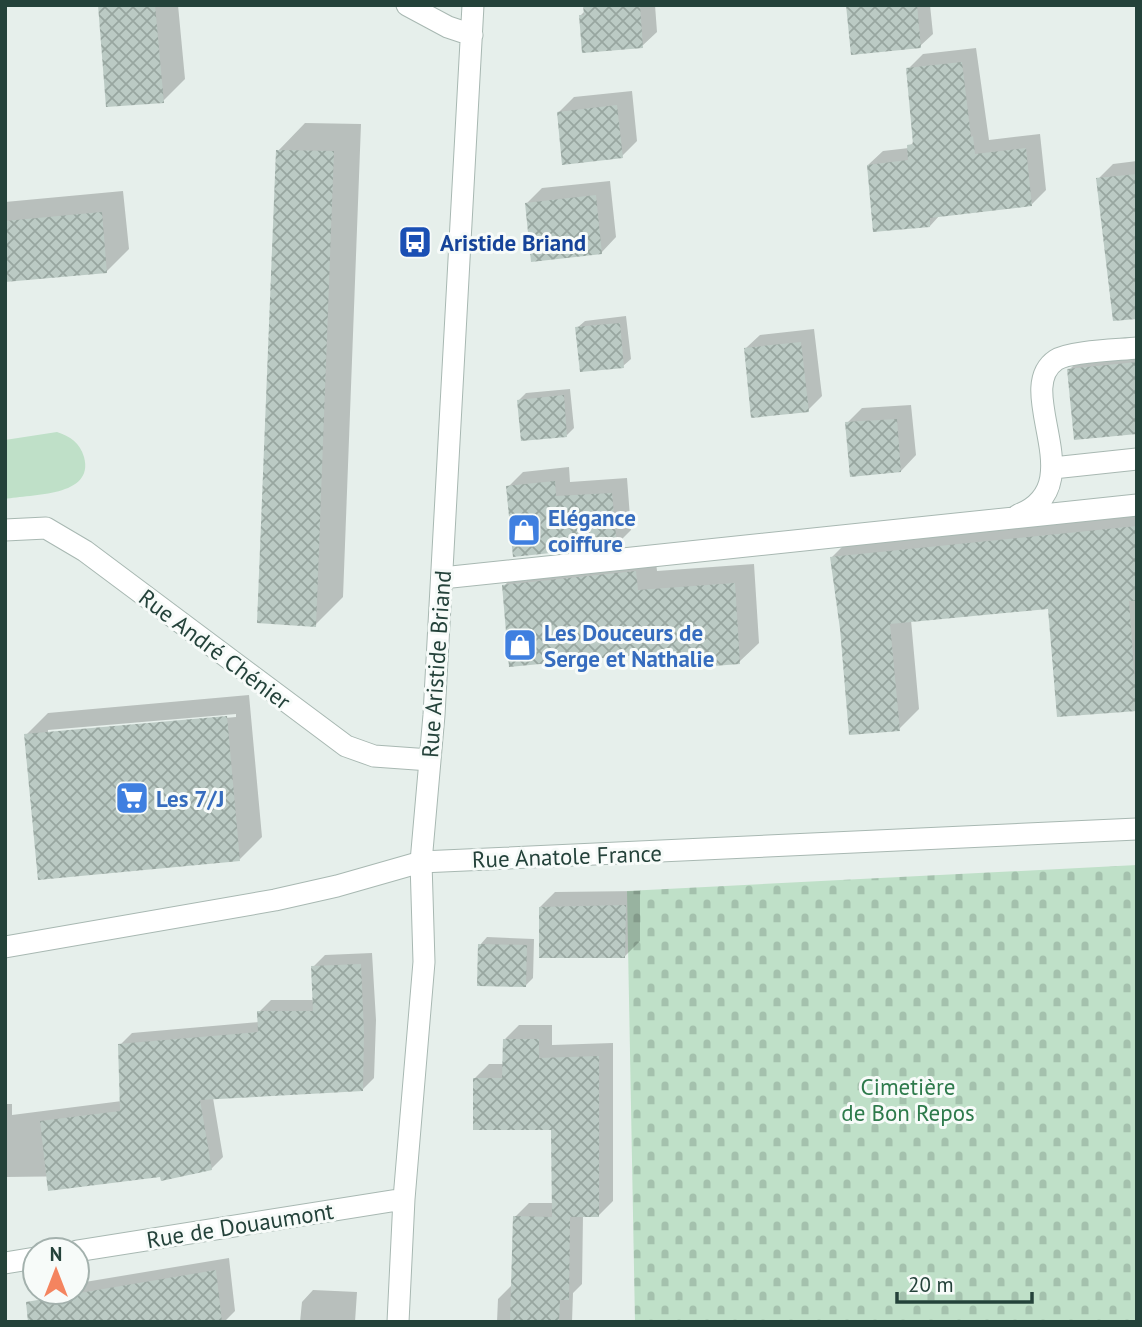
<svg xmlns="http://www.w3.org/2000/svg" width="1142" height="1327" font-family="'PT Sans',sans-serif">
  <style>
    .green { fill: #bfe0c8 }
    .cemetery { fill: url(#cemetery-stones) }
    .shadow { fill: #0003; fill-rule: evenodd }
    .building { fill: url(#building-cross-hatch) }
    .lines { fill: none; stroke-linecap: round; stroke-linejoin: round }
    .service-casing { stroke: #a8b8b2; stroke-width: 23 }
    .minor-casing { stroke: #a8b8b2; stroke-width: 23 }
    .tertiary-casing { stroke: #a8b8b2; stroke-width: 23 }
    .service { stroke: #fff; stroke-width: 21 }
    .minor { stroke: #fff; stroke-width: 21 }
    .tertiary { stroke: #fff; stroke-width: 21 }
    .labels { text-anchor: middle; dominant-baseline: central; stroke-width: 6; stroke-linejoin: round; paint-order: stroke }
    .transit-label { font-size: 23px; font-weight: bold; fill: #164399; stroke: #f7fbf9; text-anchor: start }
    .shop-label { font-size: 23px; font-weight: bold; fill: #366cbe; stroke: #f7fbf9; text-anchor: start }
    .street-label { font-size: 23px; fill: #24423a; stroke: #f7fbf9 }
    .park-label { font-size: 23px; fill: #2d7a4b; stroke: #f7fbf9 }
  </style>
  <defs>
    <pattern id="cemetery-stones" width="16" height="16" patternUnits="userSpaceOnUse" patternTransform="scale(1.75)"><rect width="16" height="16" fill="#bfe0c8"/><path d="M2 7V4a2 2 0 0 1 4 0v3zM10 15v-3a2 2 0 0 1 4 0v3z" fill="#a4c1ad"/></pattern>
    <pattern id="building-cross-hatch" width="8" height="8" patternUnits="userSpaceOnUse" patternTransform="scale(1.75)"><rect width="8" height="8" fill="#bbcac4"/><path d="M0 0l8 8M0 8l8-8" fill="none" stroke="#98a6a0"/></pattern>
  </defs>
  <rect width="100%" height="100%" fill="#e6efeb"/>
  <path class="green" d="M57 432C70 436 80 443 84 457 95 497 32 494 5 499V440Z"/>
  <path class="cemetery" d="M1137 865V1322H635L627 891Z"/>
  <path class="shadow" d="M99 5H178L185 79 163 101Z
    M585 5H655L657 32 642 46 581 15 585 11Z
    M848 5H930L933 34 920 46Z
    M976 48 989 140 1040 134 1046 190 1031 205 940 215 930 226 868 165 883 151 909 148 915 139 908 69 923 54Z
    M632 91 637 141 622 156 559 112 574 97Z
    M305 123 361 124 343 597 315 625 278 151Z
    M1137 161V255L1098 179 1113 164Z
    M610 181 616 237 601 253 527 203 542 188Z
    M123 191 129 249 107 271 5 280V202Z
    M626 316 631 359 623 366 577 328 585 321Z
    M814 329 822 396 808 410 746 348 760 335Z
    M1137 343V432L1069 370 1091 348Z
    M570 389 574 428 567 435 519 400 526 393Z
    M911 405 916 455 901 471 847 423 862 408Z
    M569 467 570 482 627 478 631 530 616 545 508 487 523 472Z
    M1137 509 1136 709 1050 607 911 620 919 709 899 729 842 629 832 557 852 537Z
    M655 553 657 571 754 564 759 643 739 662 701 660 677 649 504 586 523 566Z
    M249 695 262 837 240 859 26 735 48 713ZM236 714V717L48 734V730Z
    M640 891V941L625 956 540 907 555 892Z
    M487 937 534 939 533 978 526 985 480 945Z
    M372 953 376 1020 374 1078 362 1090 213 1098 223 1157 211 1169 162 1175 5 1177V1104H12V1115L122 1101 120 1045 132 1033 259 1022V1012L271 1000H314L313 967 325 955Z
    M519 1025H552V1045L613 1043V1201L599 1215H583L582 1284 573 1293 572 1322H497L498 1299 512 1285 515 1217 529 1203H553L552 1128 475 1078 489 1064H504L505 1039Z
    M229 1258 235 1311 224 1322H75L71 1295 85 1282Z
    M313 1290 357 1292 355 1322H300L302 1302Z"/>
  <path class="building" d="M98 5H155L164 103 106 107Z
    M583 5H640L643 48 582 53 579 15H584Z
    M846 5H917L921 48 851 55Z
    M962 62 971 137 973 136 975 154 1026 148 1032 206 930 218V227L873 232 867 165 908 160 907 145 913 144 906 68Z
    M617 105 623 158 562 165 557 112Z
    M276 150 334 151 316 627 257 623Z
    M1137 174V319L1113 321 1096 178Z
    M596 195 602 254 531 262 525 203Z
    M102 212 107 273 5 282V221Z
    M620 323 624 368 580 372 575 327Z
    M801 342 809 412 751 418 744 348Z
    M1137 362V434L1074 440 1067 369Z
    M564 395 567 437 521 441 517 400Z
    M897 419 901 472 850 477 845 422Z
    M555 481 556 496 612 493 617 546 513 557 506 486Z
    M1137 526V601H1129L1137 711 1057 717 1048 609 890 624 900 731 849 735 840 629 830 557Z
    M636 571 638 590 735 583 740 664 700 667 699 662 677 663 676 651 509 667 502 585Z
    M227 716 240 861 38 880 24 734Z
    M626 905 625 958H539V907Z
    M478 944 527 945 526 987 477 986Z
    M361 964 364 1033 363 1091 200 1100 212 1170 161 1181 160 1177 48 1191 40 1121 120 1111 118 1044 258 1032 257 1011H313L311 966Z
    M503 1039H539V1058L599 1056V1217H570L569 1300H560L559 1322H510L513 1216 552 1217 551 1130H473V1078H502Z
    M216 1270 222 1322H28L26 1302Z"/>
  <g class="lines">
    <defs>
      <path id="service" d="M1053 468 1137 459
        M1018 515C1094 486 1011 390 1056 360 1070 351 1118 350 1137 348
        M442 578 1137 505"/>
      <path id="minor" d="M407 5 448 27 472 35
        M5 530 46 528 85 551 346 746 374 756 430 760
        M77 1251 404 1199
        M5 1263 35 1258
        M398 1322 404 1199 424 962 421 862 434 715 473 5"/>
      <path id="tertiary" d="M5 947 275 900 337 886 421 862 1137 829"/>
    </defs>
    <use href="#service" class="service-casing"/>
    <use href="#minor" class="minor-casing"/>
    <use href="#tertiary" class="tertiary-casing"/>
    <use href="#service" class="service"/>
    <use href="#minor" class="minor"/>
    <use href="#tertiary" class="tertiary"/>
  </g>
  <defs>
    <symbol id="bus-square" viewBox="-11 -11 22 22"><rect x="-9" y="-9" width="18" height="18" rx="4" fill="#1a4fb4" stroke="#f7fbf9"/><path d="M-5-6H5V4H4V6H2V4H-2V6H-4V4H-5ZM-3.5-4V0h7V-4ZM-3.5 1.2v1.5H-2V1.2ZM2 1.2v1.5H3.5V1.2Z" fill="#fff"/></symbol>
    <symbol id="shop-square" viewBox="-11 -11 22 22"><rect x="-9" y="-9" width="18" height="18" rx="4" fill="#3f7fe0" stroke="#f7fbf9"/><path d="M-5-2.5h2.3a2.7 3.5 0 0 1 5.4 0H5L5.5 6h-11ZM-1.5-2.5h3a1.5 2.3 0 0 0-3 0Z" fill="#fff"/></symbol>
    <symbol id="supermarket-square" viewBox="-11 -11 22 22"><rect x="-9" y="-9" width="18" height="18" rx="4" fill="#3f7fe0" stroke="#f7fbf9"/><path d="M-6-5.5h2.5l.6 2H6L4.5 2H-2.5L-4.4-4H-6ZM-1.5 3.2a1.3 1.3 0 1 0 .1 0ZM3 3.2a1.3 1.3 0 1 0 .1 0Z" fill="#fff"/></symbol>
  </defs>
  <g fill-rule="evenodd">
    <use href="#bus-square" x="396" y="223" width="38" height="38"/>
    <use href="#shop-square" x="505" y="511" width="38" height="38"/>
    <use href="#shop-square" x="501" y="626" width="38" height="38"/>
    <use href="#supermarket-square" x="113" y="779" width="38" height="38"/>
  </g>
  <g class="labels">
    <g class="transit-label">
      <text x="440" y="242">Aristide Briand</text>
    </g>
    <g class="shop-label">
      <text x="548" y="517">Elégance<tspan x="548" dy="26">coiffure</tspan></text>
      <text x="544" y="632">Les Douceurs de<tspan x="544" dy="26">Serge et Nathalie</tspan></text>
      <text x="156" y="798">Les 7/J</text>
    </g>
    <g class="street-label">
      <text transform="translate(215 649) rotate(37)">Rue André Chénier</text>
      <text transform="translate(436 664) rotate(-86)">Rue Aristide Briand</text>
      <text transform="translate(567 856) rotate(-2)">Rue Anatole France</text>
      <text transform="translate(240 1225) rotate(-9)">Rue de Douaumont</text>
    </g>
    <g class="park-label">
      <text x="908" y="1086">Cimetière<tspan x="908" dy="26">de Bon Repos</tspan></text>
    </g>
  </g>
  <rect width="1142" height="1327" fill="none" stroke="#24423a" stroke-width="14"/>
  <g transform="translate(56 1271)"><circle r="33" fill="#f7fbf9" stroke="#a3b1ad" stroke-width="2"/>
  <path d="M0-5L12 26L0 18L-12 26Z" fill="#f4845f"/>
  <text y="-10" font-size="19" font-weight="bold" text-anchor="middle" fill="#24423a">N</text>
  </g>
  <path d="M897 1292v10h135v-10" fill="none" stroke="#24423a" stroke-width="3.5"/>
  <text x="908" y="1292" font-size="21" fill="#24423a" stroke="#f7fbf9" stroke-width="5" paint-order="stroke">20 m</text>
</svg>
